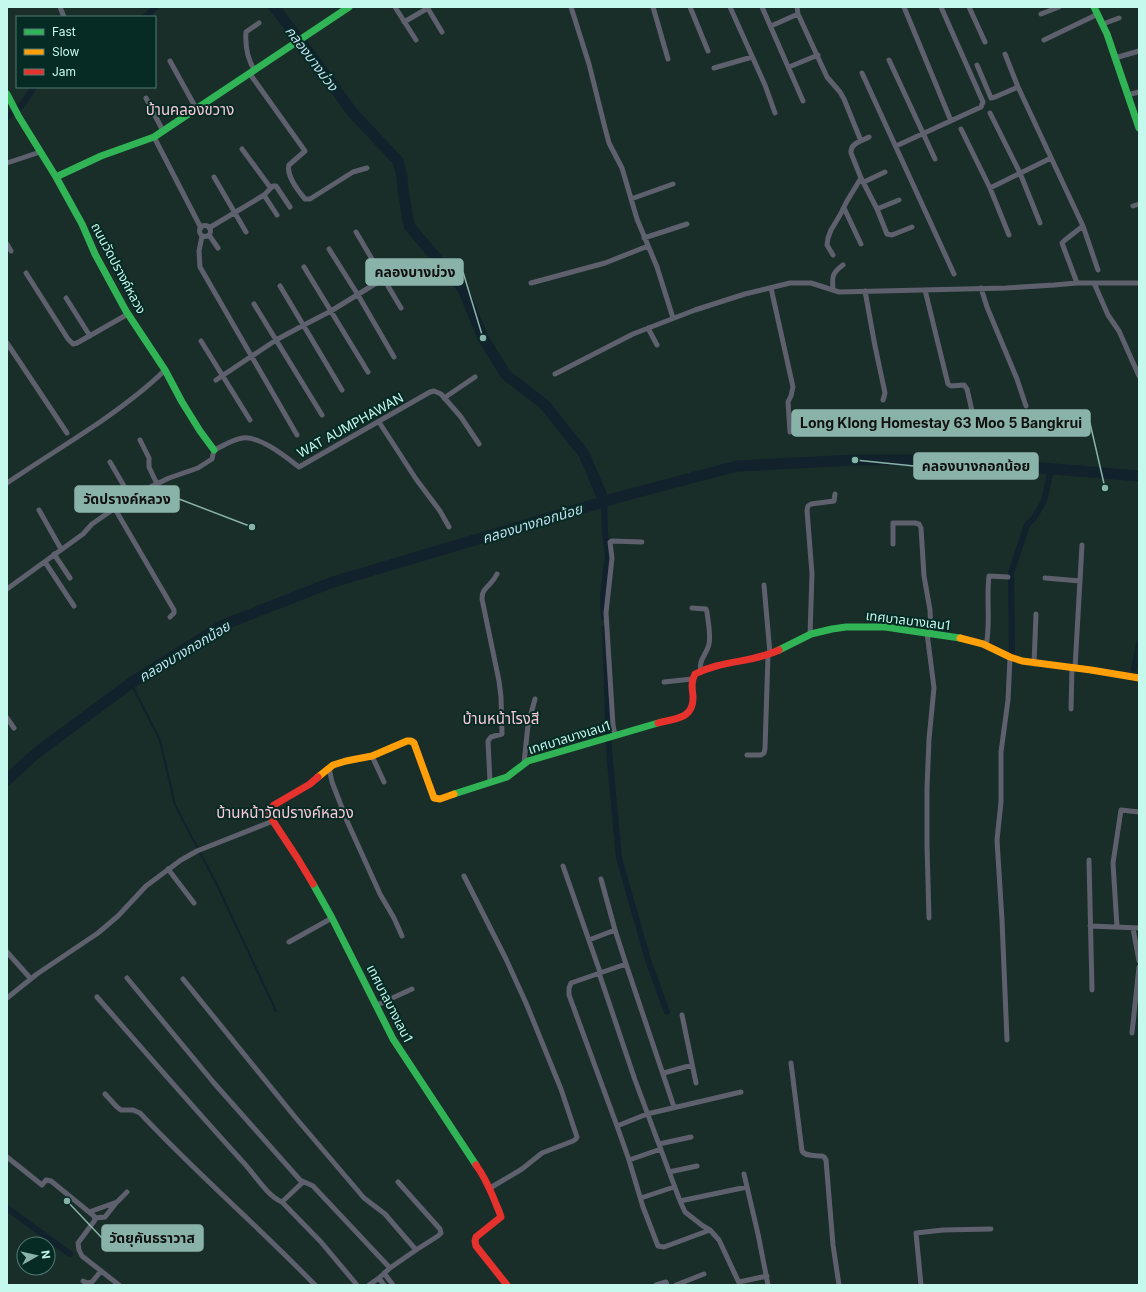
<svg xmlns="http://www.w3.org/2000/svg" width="1146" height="1292" font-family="Inter,'Noto Sans Thai',sans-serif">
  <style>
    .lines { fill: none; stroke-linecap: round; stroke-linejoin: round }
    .stream { stroke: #11222d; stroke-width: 2 }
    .canal { stroke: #11222d; stroke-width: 6 }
    .river { stroke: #11222d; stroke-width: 11 }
    .street { stroke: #5e616d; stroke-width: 5 }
    .fast { stroke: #30b455; stroke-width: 7 }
    .slow { stroke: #ff9f0a; stroke-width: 7 }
    .jam { stroke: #e5322d; stroke-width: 7 }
    .labels { text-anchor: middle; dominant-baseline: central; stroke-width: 4; stroke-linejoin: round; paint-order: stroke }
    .street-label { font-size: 13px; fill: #c6f9ed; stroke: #052b24 }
    .water-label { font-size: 14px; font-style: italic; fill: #c5dff2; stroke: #052b24 }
    .quarter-label { font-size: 15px; fill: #fac8d7; stroke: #052b24 }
    .leader { fill: none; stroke: #89b2a8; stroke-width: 1.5 }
    .callout-dot { fill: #89b2a8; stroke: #052b24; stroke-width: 1.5 }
    .callout { fill: #89b2a8; stroke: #89b2a8; stroke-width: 1.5 }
    .callout-label { font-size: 14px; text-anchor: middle; font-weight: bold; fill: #111 }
  </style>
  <rect width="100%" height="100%" fill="#192d29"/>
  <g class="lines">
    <path class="stream" d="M131 683 160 740 175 805 217 885 276 1011"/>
    <path class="canal" d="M145 17 156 7
      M7 117 23 104 34 87
      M604 617 603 596 608 556 605 532 604 501
      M605 628 609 750 619 858 648 960 667 1012
      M1012 652 1011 573 1027 525 1034 518 1044 501 1051 469
      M1134 669 1139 643
      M7 1208 70 1254"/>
    <path class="river" d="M274 7 308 51 352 112 398 161 402 177 403 190 409 226 463 289 483 338 506 375 544 404 584 454 604 501
      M7 780 35 754 131 683 223 625 333 582 623 496 737 466 855 460H947L1139 476"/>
    <path class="street" d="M60 7 64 17
      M395 7 416 40
      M427 7 442 32
      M571 7 589 64 605 128 609 143 622 168 637 219 657 267 673 318
      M653 7 668 59
      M690 7 708 51
      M730 7 765 85 775 113
      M762 7 803 101
      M797 7 798 14 827 77 840 92 844 99 861 141
      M904 7 951 121
      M969 7 985 42
      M1041 14 1059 7
      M404 22 428 8
      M1103 24 1119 18
      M771 26 798 14
      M1044 40 1098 14
      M1005 54 1018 87 1083 226 1065 240 1062 243 1077 283
      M1115 58 1139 51
      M889 60 935 159
      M170 61 197 110
      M977 65 991 98 995 97 1018 87
      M789 67 818 55
      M714 68 752 57
      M255 71C247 59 245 47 246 32L259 23
      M862 73 954 274
      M250 74 305 151 289 165C286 175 299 192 305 199H310L353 172 367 168
      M1127 95 1139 92
      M146 98 163 131
      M990 113 1020 173 1040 223
      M961 129 990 188 1009 235
      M154 137 201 228
      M896 146 981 107 983 102 941 7
      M242 149 270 187
      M7 163 40 152
      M214 177 246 232
      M861 178 877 209 887 234 892 235 912 227
      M864 182 885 172
      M990 188 1051 158
      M264 195 277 215
      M631 199 673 184
      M1133 206 1139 204
      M844 208 861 244
      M877 209 899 200
      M199.5 231a5.5 5.5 0 1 1 11 0a5.5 5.5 0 1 1-11 0Z
      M1083 226 1098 270
      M209 228 264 195 273 186H276L290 207
      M356 232 401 308
      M209 235 218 248
      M202 236 199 251 200 267 297 435
      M644 238 687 224
      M7 244 11 251
      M329 249 358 295 394 357
      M833 255 827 245 828 238 831 230 840 215 847 201 861 178 851 153C850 143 862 141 869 137
      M304 267 368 372
      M26 273 68 339 73 344 77 343 128 314
      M531 283 605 263 648 246
      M1094 283 1108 315 1119 331 1139 376
      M280 286 342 390
      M771 288 793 387 791 396 788 402 790 432
      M981 288 987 307 1017 379 1026 406
      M833 290C832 276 832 273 843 265
      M925 290 948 384 951 386 964 385 967 389 972 411 971 413 965 421V426L967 429
      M865 291 875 346 885 393 883 400
      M66 298 90 336
      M254 304 322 415
      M648 328 657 345
      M201 341 250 420
      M7 343 67 433
      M555 374 633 334 695 310 745 294 790 283H811L839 292 1006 288 1054 285 1077 283H1139
      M216 380 276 340 304 325 331 311 383 279
      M444 398 475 377
      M379 422 416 479 440 511 449 527
      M140 440 149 458V467L157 484
      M110 462 131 498
      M7 483C38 462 69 443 100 422 123 406 145 390 165 370
      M115 509 174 610V613L170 617
      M39 510 61 549
      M893 544V523H915L919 524 921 528 924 576 930 610 931 633
      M54 554 70 578
      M45 562 74 606
      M1045 578 1080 581
      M764 585 770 654
      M7 589 83 534 92 524 134 495 169 478 198 468 212 459 214 450C223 446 233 439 243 438 260 436 286 457 299 467L430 392 434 391 441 394 461 417 479 444
      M692 608 706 609 707 612C708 622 711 634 709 644 707 654 698 660 701 671
      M927 633 934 688 929 739 927 788V846L929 918
      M810 635 812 574 807 510 808 506 811 504 834 501 835 494
      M986 646C991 623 986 599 989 576L1008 577
      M1034 664 1036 614
      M1075 668 1082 545
      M664 682 692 679
      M1071 709 1072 668
      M7 718 14 728
      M615 735 613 725 606 613 612 558 610 542 612 541 642 542
      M747 755H761L764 753 765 748 768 655
      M372 756 384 782
      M524 763 528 725 535 699
      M329 768 332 782 347 821 380 894 394 918 402 936
      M490 782 488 741 491 737 502 734 501 697 499 681 482 599C482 592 484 590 489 585 492 582 495 578 497 574
      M1089 860 1092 990
      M563 866 600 972
      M168 869 194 903
      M464 876 506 959 526 1003 561 1089 577 1137 576 1139 573 1141 542 1153 522 1169 490 1188
      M601 879 615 930 626 964
      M1090 926 1139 928
      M1117 927 1113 863 1121 810 1139 812
      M1133 928 1139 961
      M589 940 615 930
      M289 942 332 918
      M7 952 31 979
      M599 973 635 1080 680 1201 685 1212 703 1226 710 1230 719 1240 740 1285
      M127 978 214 1083 300 1180 313 1186 390 1268
      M183 979 295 1117 364 1198 385 1214 416 1250
      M97 997C145 1052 193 1107 242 1161 254 1173 266 1195 282 1202L303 1182
      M7 998 37 974 98 933 118 916 146 886 181 860 197 851 273 821
      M377 1005 412 989
      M682 1015 696 1083
      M1132 1033 1139 967
      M1007 1040 1002 920 997 840 1001 802V752L1008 700 1010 658
      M791 1063 802 1151C806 1157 815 1155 822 1156L824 1157 826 1160 833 1245 839 1285
      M664 1073 692 1065
      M105 1094 117 1107 121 1110H133L140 1113C196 1173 258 1226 315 1285
      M617 1126 569 995V988L571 983 626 964 674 1107
      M659 1144 691 1137
      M7 1157 42 1185 46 1180 51 1181 94 1216 95 1220 78 1243 79 1250 82 1256 119 1285
      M629 1160 661 1149
      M669 1172 697 1166
      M744 1174 758 1234 768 1285
      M641 1198 674 1187
      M680 1201 747 1187
      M282 1202 321 1242 357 1285
      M89 1212 117 1202 127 1192
      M95 1218 105 1217 116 1203
      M710 1230 664 1247 658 1246 643 1207 629 1160 617 1126 647 1114 741 1092
      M384 1273 393 1285
      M379 1278 384 1285
      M83 1281 87 1283 92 1282 101 1271
      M739 1282 767 1276
      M369 1285 379 1278 390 1268 416 1250 438 1236 441 1233 440 1229 398 1182
      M656 1285 666 1282 667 1285
      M676 1285 704 1274
      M921 1285 916 1233 943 1230 991 1229"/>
    <path class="fast" d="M1094 7 1107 34 1139 128
      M7 94 19 117 56 177 82 224 95 254 126 311 165 370 182 402 200 431 214 450
      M56 177 101 156 154 137 349 7
      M779 650 811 634 832 629 846 627H885L960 638
      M454 794 507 777 528 761 658 723
      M313 884 332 918 393 1039 476 1165"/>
    <path class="slow" d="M960 638 983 644 1010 657 1022 661 1091 670 1139 678
      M318 777 333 765 346 761 372 756 407 741H411L414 743 434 798 440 799 454 794"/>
    <path class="jam" d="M658 723C676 718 694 719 693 696 692 688 691 681 695 674 722 660 752 663 779 650
      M313 884 298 859 273 821 270 815V809L274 805 310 784 318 777
      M476 1165C484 1176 489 1187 494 1199 496 1205 499 1210 501 1217L476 1237 475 1241 476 1246 507 1285"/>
  </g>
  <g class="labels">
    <g class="street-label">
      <text transform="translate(119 268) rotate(62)">ถนนวัดปรางค์หลวง</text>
      <text transform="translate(350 425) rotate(-29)">WAT AUMPHAWAN</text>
      <text transform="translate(908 620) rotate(7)">เทศบาลบางเลน1</text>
      <text transform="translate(569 737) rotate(-17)">เทศบาลบางเลน1</text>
      <text transform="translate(390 1003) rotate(63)">เทศบาลบางเลน1</text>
    </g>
    <g class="water-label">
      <text transform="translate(312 58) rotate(53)">คลองบางม่วง</text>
      <text transform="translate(532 523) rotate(-17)">คลองบางกอกน้อย</text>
      <text transform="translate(184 651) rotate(-31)">คลองบางกอกน้อย</text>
    </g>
    <g class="quarter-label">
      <text x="190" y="109">บ้านคลองขวาง</text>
      <text x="501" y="718">บ้านหน้าโรงสี</text>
      <text x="285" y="812">บ้านหน้าวัดปรางค์หลวง</text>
    </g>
  </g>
  <path class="leader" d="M483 338L463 272M1105 488L1090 423M855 460L914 466M252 527L179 499M67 1201L102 1238"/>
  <g class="callout-dot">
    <circle cx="483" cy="338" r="4"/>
    <circle cx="1105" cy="488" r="4"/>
    <circle cx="855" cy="460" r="4"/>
    <circle cx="252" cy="527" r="4"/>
    <circle cx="67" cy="1201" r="4"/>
  </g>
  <g class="callout">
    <rect x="366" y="259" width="97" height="26" rx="4"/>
    <rect x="792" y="410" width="298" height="26" rx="4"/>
    <rect x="914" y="453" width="124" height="26" rx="4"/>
    <rect x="75" y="486" width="104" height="26" rx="4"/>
    <rect x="102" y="1225" width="101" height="26" rx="4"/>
  </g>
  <g class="callout-label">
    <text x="415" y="277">คลองบางม่วง</text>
    <text x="941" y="428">Long Klong Homestay 63 Moo 5 Bangkrui</text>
    <text x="976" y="471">คลองบางกอกน้อย</text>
    <text x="127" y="504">วัดปรางค์หลวง</text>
    <text x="152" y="1243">วัดยุคันธราวาส</text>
  </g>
  <rect width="1146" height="1292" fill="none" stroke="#c6f9ed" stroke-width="16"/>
  <rect x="16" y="16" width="140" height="72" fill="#052b24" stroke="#527d74"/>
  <rect x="24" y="29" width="20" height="6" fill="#30b455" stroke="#527d74"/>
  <text x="52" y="36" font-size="12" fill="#c6f9ed">Fast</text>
  <rect x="24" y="49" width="20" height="6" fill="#ff9f0a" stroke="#527d74"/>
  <text x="52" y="56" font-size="12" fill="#c6f9ed">Slow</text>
  <rect x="24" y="69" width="20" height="6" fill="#e5322d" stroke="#527d74"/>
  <text x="52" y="76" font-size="12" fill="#c6f9ed">Jam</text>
  <g transform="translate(36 1256) rotate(82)"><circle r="19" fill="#052b24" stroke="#527d74"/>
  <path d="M0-3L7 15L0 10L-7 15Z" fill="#89b2a8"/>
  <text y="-6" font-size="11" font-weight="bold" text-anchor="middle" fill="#c6f9ed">N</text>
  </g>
</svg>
